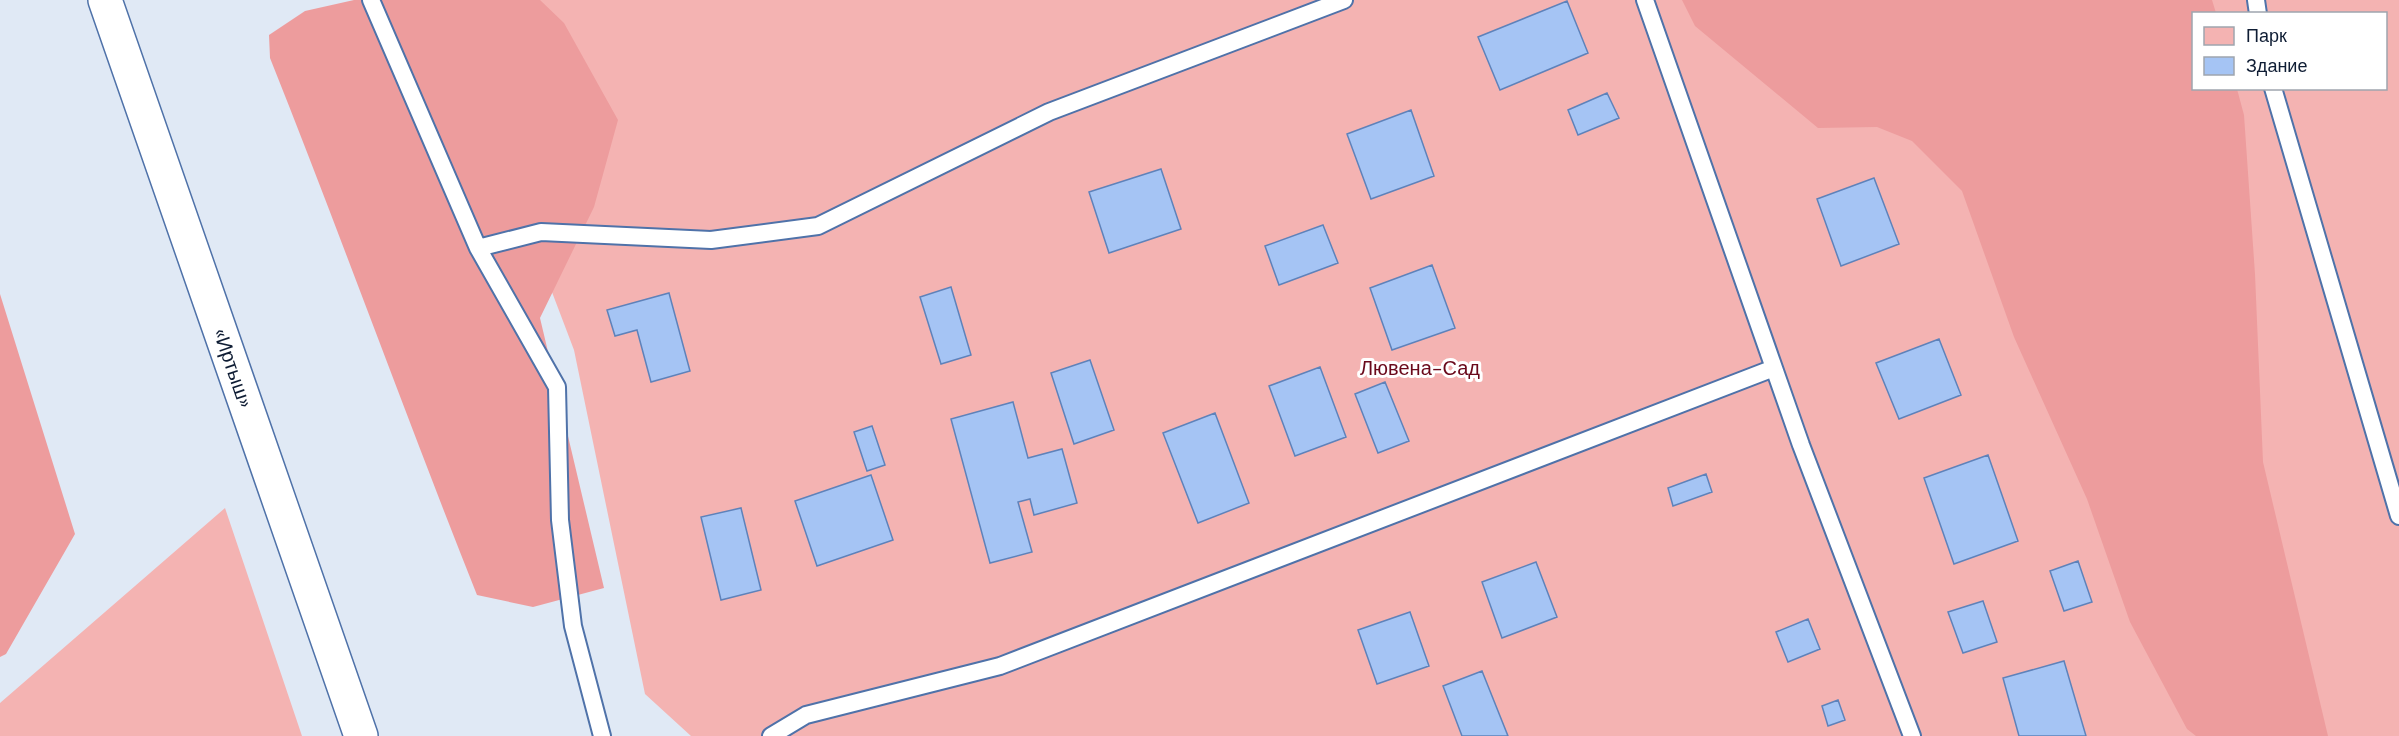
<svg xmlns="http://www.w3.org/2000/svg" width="2399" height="736" font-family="'DM Sans',sans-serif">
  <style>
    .green { fill: #f4b3b2; fill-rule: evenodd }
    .forest { fill: #ed9c9d }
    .building { fill: #a5c4f4; stroke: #5e82ba; stroke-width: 1.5 }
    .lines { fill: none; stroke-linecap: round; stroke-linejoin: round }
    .service-casing { stroke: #4f72a9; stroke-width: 20 }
    .trunk-casing { stroke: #4f72a9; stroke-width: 36 }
    .service { stroke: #fff; stroke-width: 16 }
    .trunk { stroke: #fff; stroke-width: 33 }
    .labels { text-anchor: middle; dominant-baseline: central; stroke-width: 6; stroke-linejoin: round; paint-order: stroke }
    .street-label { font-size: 20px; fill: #0f1d34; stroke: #fff }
    .park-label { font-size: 20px; fill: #6a091b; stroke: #fff }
  </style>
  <rect width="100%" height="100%" fill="#e0e9f5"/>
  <path class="green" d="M441 0H2399V736H691L645 694 574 350ZM2194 14H2386V88H2194Z
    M225 508 302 736H0V703Z"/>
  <path class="forest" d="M354 0H540L564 23 618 120 594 207 540 318 604 588 533 607 477 595C406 417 341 236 270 58L269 35 305 11Z
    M1682 0H2212L2216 13 2194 14V88L2237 89 2244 115 2255 274 2263 462 2328 736H2196L2187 729 2130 622 2087 499 2014 337 1962 191 1912 141 1877 127 1818 128 1695 26Z
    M0 294 75 534 6 654 0 657Z"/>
  <path class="building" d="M1567 1 1588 53 1500 90 1478 37Z
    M1607 93 1619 118 1578 135 1568 110Z
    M1411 110 1434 176 1371 199 1347 134Z
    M1161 169 1181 229 1109 253 1089 192Z
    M1874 178 1899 244 1841 266 1817 199Z
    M1323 225 1338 263 1279 285 1265 246Z
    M1432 265 1455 328 1392 350 1370 288Z
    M951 287 971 355 941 364 920 297Z
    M669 293 690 371 651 382 637 330 615 336 607 310Z
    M1939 339 1961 395 1899 419 1876 363Z
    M1090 360 1114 430 1074 444 1051 373Z
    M1320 367 1346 437 1295 456 1269 386Z
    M1385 382 1409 441 1378 453 1355 394Z
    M1013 402 1028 458 1062 449 1077 503 1034 515 1030 499 1018 502 1032 552 990 563 951 419Z
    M1215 413 1249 503 1198 523 1163 433Z
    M872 426 885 465 867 471 854 432Z
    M1988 455 2018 541 1954 564 1924 478Z
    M1706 474 1712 492 1673 506 1668 488Z
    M871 475 893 540 817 566 795 501Z
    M741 508 761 590 721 600 701 517Z
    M2078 561 2092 602 2064 611 2050 571Z
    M1536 562 1557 617 1502 638 1482 582Z
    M1983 601 1997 642 1963 653 1948 612Z
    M1410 612 1429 666 1377 684 1358 630Z
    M1808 619 1820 649 1788 662 1776 632Z
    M2064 661 2086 736H2019L2003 678Z
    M1482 671 1508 736H1462L1443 686Z
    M1838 700 1845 720 1828 726 1822 706Z"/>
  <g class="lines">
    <defs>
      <path id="service" d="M371 0 478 248 557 387 560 520 573 626 602 736
        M1645 0 1801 445 1912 736
        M2256 0 2258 14
        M2273 88 2399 516
        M478 248 541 232 711 240 818 226 1049 112 1344 0
        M771 736 806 715 1000 666 1774 368"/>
      <path id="trunk" d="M105 0 361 736"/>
    </defs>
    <use href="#service" class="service-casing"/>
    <use href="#trunk" class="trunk-casing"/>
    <use href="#service" class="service"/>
    <use href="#trunk" class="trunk"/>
  </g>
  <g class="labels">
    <g class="street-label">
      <text transform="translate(233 368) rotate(71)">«Иртыш»</text>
    </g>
    <g class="park-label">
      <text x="1420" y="368">Лювена-Сад</text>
    </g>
  </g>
  <rect x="2192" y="12" width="195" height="78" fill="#ffffff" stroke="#9fa5ae" stroke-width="1.5"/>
  <rect x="2204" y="27" width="30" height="18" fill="#f4b3b2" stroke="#9fa5ae" stroke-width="1.5"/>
  <text x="2246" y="42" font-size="18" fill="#0f1d34">Парк</text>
  <rect x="2204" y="57" width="30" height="18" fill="#a5c4f4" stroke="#9fa5ae" stroke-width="1.5"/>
  <text x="2246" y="72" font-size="18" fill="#0f1d34">Здание</text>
</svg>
